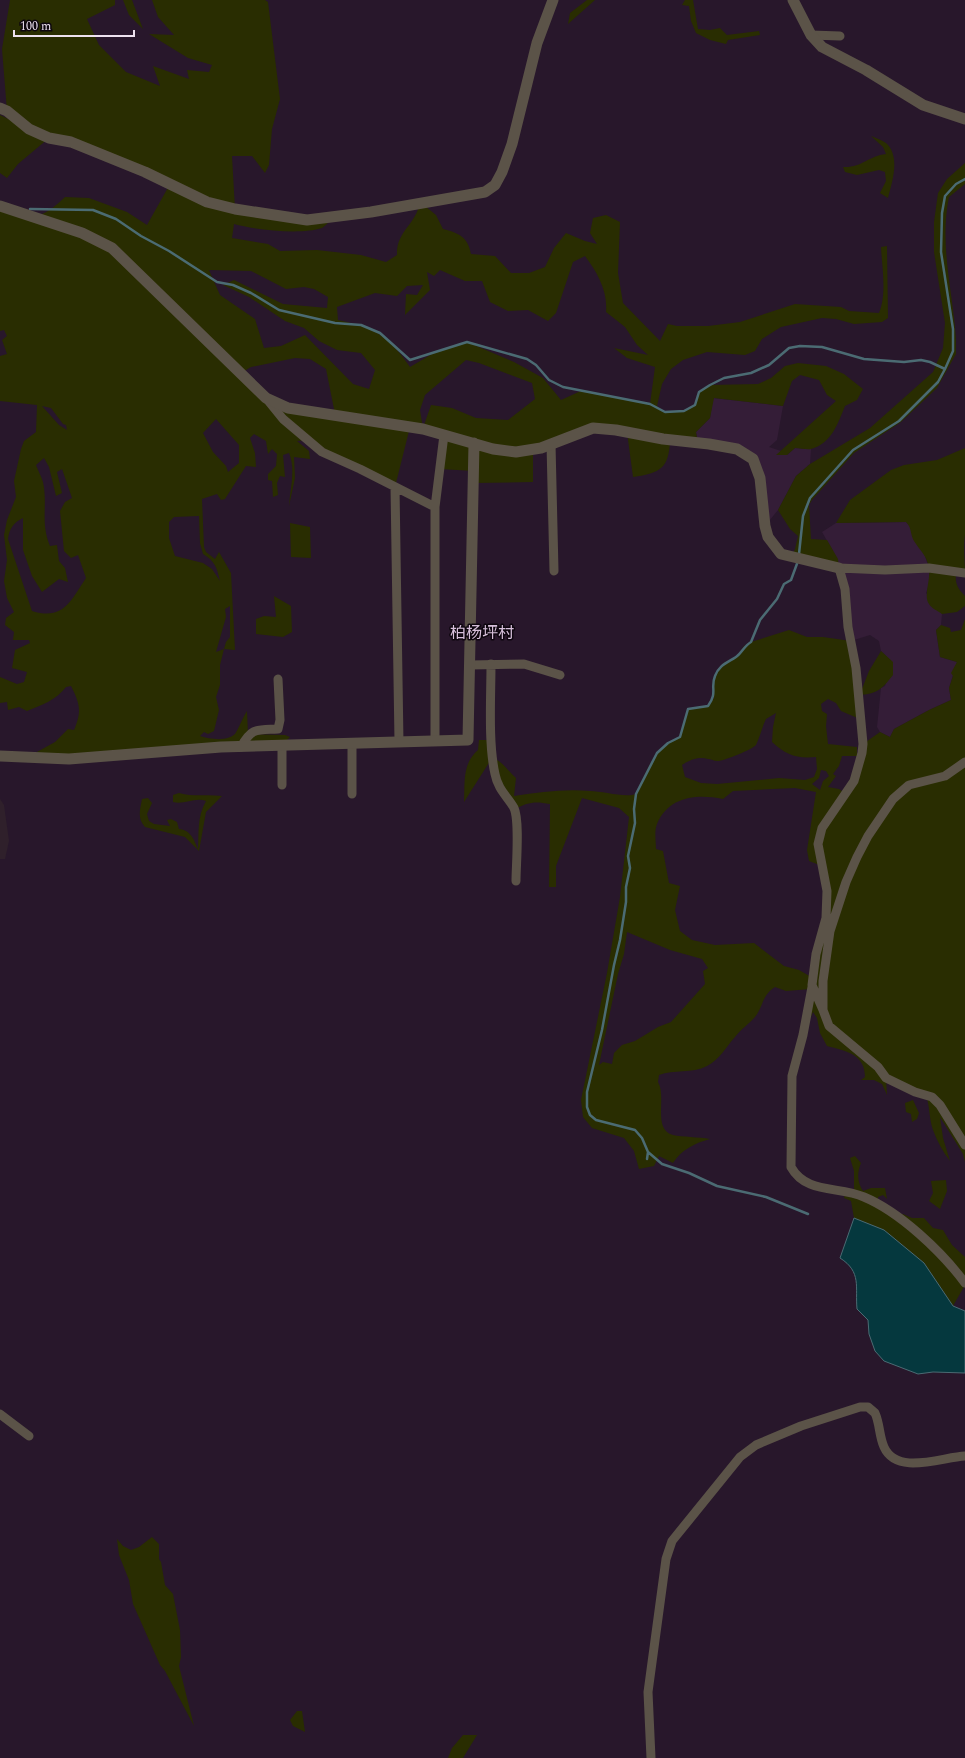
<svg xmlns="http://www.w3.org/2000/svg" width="965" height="1758" font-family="Spectral,'Noto Sans SC',serif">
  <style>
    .built { fill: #341d37 }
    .education { fill: #2f202b }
    .green { fill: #292d01; fill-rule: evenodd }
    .water { fill: #05383e; stroke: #4b6b73 }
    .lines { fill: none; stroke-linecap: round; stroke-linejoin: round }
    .stream { stroke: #4b6b73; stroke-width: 2.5 }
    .minor { stroke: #5b5348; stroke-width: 9 }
    .tertiary { stroke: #5b5348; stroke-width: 11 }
    .labels { text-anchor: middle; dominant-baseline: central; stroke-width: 3; stroke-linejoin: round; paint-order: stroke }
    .quarter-label { font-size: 16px; fill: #d6bfda; stroke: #0d060e }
  </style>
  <rect width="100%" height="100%" fill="#28172b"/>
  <path class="built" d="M713 398 783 406 777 440 769 447 781 451 777 455H787L795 448 811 449 810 464 796 476 778 510 765 526 753 459 698 443 696 432 710 418Z
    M906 522 911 527 914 540 923 550 929 568V584L926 593 942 614 941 625 936 630 940 657 957 662 949 688 951 700 929 710 894 729 890 737 880 732 877 727 881 688 885 686 892 662 881 651 879 641 870 635 851 641 833 551 822 532 836 523Z"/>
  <path class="education" d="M0 799 4 805 9 841 5 859H0Z"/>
  <path class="green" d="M10 0H115V5L87 19 99 45 126 72 160 86 153 66 189 79 187 70 209 72 212 65 188 58 149 34 174 35 158 17 152 0H265L268 2 280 99 272 129 269 165 265 173 252 156H232L235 209 333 217C330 220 326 226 322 228 301 235 256 230 234 224L232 238 268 244 280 251 317 250 361 255 386 262 397 255C396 231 416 225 420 202L436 215 443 229C459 233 468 237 471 254L495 256 511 273H529L545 267 554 248 566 233 585 241 597 244 590 233 593 218 606 215 620 222 618 273 623 303 660 341 668 324 677 326H708L740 322 795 304 841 307 849 311 879 313C887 294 882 268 881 247L887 246 888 318 882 322 854 324 836 319 822 318 781 327 762 339 755 351 745 355 707 352 683 360 671 369 662 384 657 406 665 412 684 411 695 405 699 392 710 385 758 384 771 378 785 366 798 363 826 366 844 374 863 389 857 400 845 406C838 423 832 443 811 449 807 450 800 448 795 448L787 455H776L836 401 827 395 819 380 800 375 792 381 783 406 714 398 710 418 696 432 698 443 670 440C669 468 661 473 633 477L627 432 593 428 533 449V482L473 483 474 471 440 469 444 435 410 427 395 487 307 440 297 441 309 451 310 459 294 457 295 478 289 506C290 489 296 470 289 453L283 455 285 477 280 476 277 483 278 495 273 497 272 481 268 480V474L276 466 277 454 272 449 268 454 266 441 254 434 250 438 255 453 256 467 246 466 225 499 221 500 217 494 202 499 204 547 206 552 215 559 219 552 231 573 235 650 224 649 220 665V685L216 697 219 710 214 731 208 734 204 732 200 736C210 739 226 742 235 734 238 730 243 717 247 711L248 734 285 735 290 737 282 745 26 758 55 742 68 729 74 730C82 711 80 704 71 686L66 687C56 700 42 705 27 711L19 707 8 710 7 702 0 703V677L17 684 24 682 27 672 12 668 15 650 30 643 29 640H13L14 632 5 625 6 618 14 612 7 598 4 581 7 560 4 535 7 520 16 497 14 481 21 449 24 441 36 432 37 405 0 401V356L7 354 2 340 7 336 4 330 0 331V206C33 217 38 223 65 197L89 198 127 212 147 225 170 184 49 138 18 164 7 178 0 173V115L27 128 7 111 2 49ZM585 256C597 272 608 291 606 312L625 327 637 345 648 355 614 348 627 358 655 367 650 404 583 390 561 400 543 378 514 362 467 342 432 354 410 367C388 335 375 328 338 320L337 307 375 293 397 296 407 286 423 285 417 295 406 294 405 315 430 290 427 272 434 276 440 270 465 281H482L490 302 508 311 528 310 548 321 556 313 573 262ZM209 270 251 271 286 289 304 287 314 289 328 297 327 308 283 304 234 280 223 285 249 297 285 321 304 328 319 341 337 350 361 353 375 370 369 389 353 384 305 335 281 346 264 348 255 319 220 295ZM295 358 310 359 326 369 335 414 266 399 241 373 251 367ZM466 360 479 363 532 383 535 399 508 420 476 418 452 408 431 405 423 428 420 410 425 395ZM42 406 51 408 63 424 66 425 67 430 59 425ZM216 419 239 445V463L228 472 226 466 213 452 203 433ZM44 458 49 467 56 496 62 493 57 472 62 469 72 498 65 502 60 511 64 551 71 558 78 555 86 578C71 600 64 621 32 611L8 539C9 529 14 522 23 518V550L32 576 42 592 59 579 68 582 65 568 59 561 57 545 50 546C40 522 48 505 43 482 41 476 38 470 36 465ZM199 516 200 543 203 554C215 561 217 568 220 581L212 569 203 563 175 556 169 538V522L174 517ZM230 606V637L226 642 224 649 216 652 226 617 225 609Z
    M123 0H132L143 29 129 15Z
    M587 0H595L568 24 570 13Z
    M685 0H693L698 29 710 30 720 28 727 35 759 31 760 35 728 40 726 44 710 40 696 33 691 21 689 6 682 5Z
    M871 136C876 138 885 141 888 145 900 159 892 182 888 198L880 193 886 181 885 172 879 170 857 175 845 172 843 167C862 168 868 156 886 154L883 147Z
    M965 163V184L949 197C939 245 953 291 956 339V354L937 388 901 422 854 453 812 500 809 505 811 539 827 540 838 559 839 568 791 558 795 549 798 536 790 529 778 510 796 476 810 464 870 428 933 372 943 348 945 323 934 252V222L938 193 947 179Z
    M965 448V535C963 547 965 560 965 573L956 572C955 583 957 588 965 596V606L957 612 942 614C938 611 931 608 929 604 923 596 931 580 929 568 926 554 921 552 914 541 910 534 912 528 906 522L836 523 850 500 891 470 904 465 937 460Z
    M290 523 310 527 311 558 291 557Z
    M274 596 291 606 292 632 283 637 256 634V619L264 616 276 617Z
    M965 619V1162L963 1154 940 1117 943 1138 950 1161C943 1152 937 1141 933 1130 929 1119 930 1107 926 1095L886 1078 887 1095 882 1084 874 1080H861L865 1077C865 1054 846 1051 827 1046L820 1033 817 1018 813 1012 803 1035 811 989 786 991 775 987C761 996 764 1006 755 1017 749 1024 741 1029 735 1037 726 1047 720 1059 707 1066 692 1074 674 1069 659 1075L658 1082C667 1097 652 1129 673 1135 682 1137 699 1137 710 1139 695 1143 681 1150 673 1163L659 1156 654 1166 639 1169 634 1151 624 1138 592 1128 583 1117 581 1100 607 973 620 897 629 817 619 808 582 798 556 866V887H549L550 804C535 801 528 802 515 809L503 795 492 758 464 802C465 782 462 764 478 750L479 740H492V757C503 762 508 771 516 778L514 796C540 792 564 789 590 791 602 791 625 798 636 794 648 768 653 750 680 737L688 709 708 706 714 698V677L718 669 725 662 737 657 744 646 751 642 789 630 807 637H823L851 641 860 694 869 671 881 651 893 662V675C882 689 877 694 859 695L862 720 841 711 836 703 828 699 821 704 822 711 827 714 826 726 828 744 857 747V756H842L839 766 833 774 836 776 828 787 839 789 845 793 863 744 880 732 890 737 894 729 929 710 951 700 949 688 953 676 951 673 957 662 940 657 936 630 941 625 950 628 951 632 961 630ZM776 713 773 727 772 742C786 755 797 759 816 757L817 769 814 777 805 780 779 778 717 784 701 783 685 777 682 765C689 760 699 756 708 759 711 759 714 761 717 761 722 762 753 749 756 745 760 737 762 727 766 719ZM821 770 826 771 829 776 823 781 820 790 812 784 819 778ZM795 788 816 792 807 850 809 861 822 866 826 918 813 978 799 970 784 966 754 943 715 945 692 940 680 931 675 910 680 886 669 883 663 851 656 849C656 842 654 831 657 824 669 796 697 794 723 799L733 791ZM627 932 670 950 702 959 708 968 703 971 705 984 671 1022 658 1027 635 1041 622 1045 614 1053 612 1064 603 1062 599 1065 618 974 624 954Z
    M179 793C193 797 207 794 222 796L206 812 199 851 185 837 145 827C137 818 140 810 142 799L148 798 152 803 147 814 149 821 154 824 170 826 167 820 171 819 177 822 179 829C191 830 194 840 198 849 199 832 197 817 206 801 195 797 184 805 173 802V795Z
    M913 1100 919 1113 917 1119 912 1122 911 1114 906 1112 905 1103Z
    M855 1156 861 1163C857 1173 857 1182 863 1191L871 1188H885L887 1199 883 1195 878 1197V1204L897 1218 903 1214 912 1218H924L933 1228 943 1230 952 1245 965 1257V1285L953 1306 924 1263 884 1230 854 1218 851 1201 844 1198 845 1191 854 1193V1171L850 1158Z
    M946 1180 947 1191 940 1209 929 1201 933 1193 931 1181Z
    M152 1537 159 1544V1559L161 1562 165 1585 173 1594 180 1630 181 1657 179 1666 194 1726 165 1671 160 1665 133 1604 129 1580 119 1555 117 1539 123 1546 131 1550 139 1547Z
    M297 1711H302L305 1732 293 1726 290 1720Z
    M463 1735H477L463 1758H448L452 1748Z"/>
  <path class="water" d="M854 1218 884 1230 924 1263 953 1306 965 1311V1373L933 1372 918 1374 884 1361 875 1351 869 1334 868 1320 857 1309C855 1287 862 1272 840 1258Z"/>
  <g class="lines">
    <path class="stream" d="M30 209 93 210 116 219 141 236 169 251 217 282 233 285 251 293 279 310 335 323 361 325 380 333 410 360 467 342 527 359 536 365 549 380 563 387 650 404 665 412 684 411 695 405 699 392 710 385 724 378 751 373 769 365 789 348 800 346 822 347 864 359 904 362 921 360 930 362 945 369
      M799 554 803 516 810 498 853 450 899 421 938 382 945 369 953 351V329L941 252 942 213 945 196 956 184 965 179
      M648 1152 662 1164 689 1173 717 1186 766 1197 808 1214
      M647 1159 648 1152 642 1138 635 1130 596 1120 590 1115 587 1107V1092L602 1030 614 965 620 940 626 902V887L630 868 628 856 635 823 634 809 636 794 657 753 668 743 680 737 688 709 708 706C718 692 710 688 715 676 719 665 727 663 736 657 742 653 744 646 751 642L760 620 777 599 784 584 791 580 798 561"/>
    <path class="minor" d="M811 35 840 36
      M266 398 283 419 322 452 360 469 435 507
      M551 444 554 571
      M395 487 399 742
      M491 664C491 697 488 743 495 774 498 790 508 797 514 808 520 821 516 865 516 881
      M470 665 524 664 560 675
      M435 741V507L444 435
      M282 745V785
      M241 747C252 727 257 730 278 729L280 720 278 679
      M965 762 945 776 909 785 893 799 868 836 857 857 846 882 830 931 823 981V1010L829 1026 878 1067 886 1078 915 1092 932 1097 940 1105 965 1145
      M352 794V743
      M812 987 803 1035 792 1076 791 1167C806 1194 838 1186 864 1197 900 1212 942 1252 965 1283
      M823 1010 812 985 816 954 826 918 827 891 818 844 822 828 854 781 862 753 863 744 856 668 848 627 845 589 839 568 885 570 929 568 965 573
      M0 1414 29 1436
      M651 1758 648 1692 666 1559 672 1541 740 1457 756 1445 801 1426 860 1407H868L875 1413C880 1424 879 1436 884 1447 897 1476 942 1457 965 1456"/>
    <path class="tertiary" d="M793 0 811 35 822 47 866 70 923 105 965 119
      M0 108 7 111 29 129 49 138 71 142 145 172 207 202 235 209 307 220 371 212 485 192 495 185 502 172 512 144 537 43 553 0
      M0 206 82 233 112 248 266 398 288 408 423 429 493 449 516 452 541 448 593 428 616 430 663 439 709 444 737 449 753 459 760 478 765 526 768 537 781 554 839 568
      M0 756 69 759 221 747 468 740 474 443"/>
  </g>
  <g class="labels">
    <g class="quarter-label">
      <text x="482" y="633">柏杨坪村</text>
    </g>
  </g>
  <path d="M14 30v6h120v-6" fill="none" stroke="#ede1ef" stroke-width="2"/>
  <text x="20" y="30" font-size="12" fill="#ede1ef" stroke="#0d060e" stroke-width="3" paint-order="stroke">100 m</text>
</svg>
